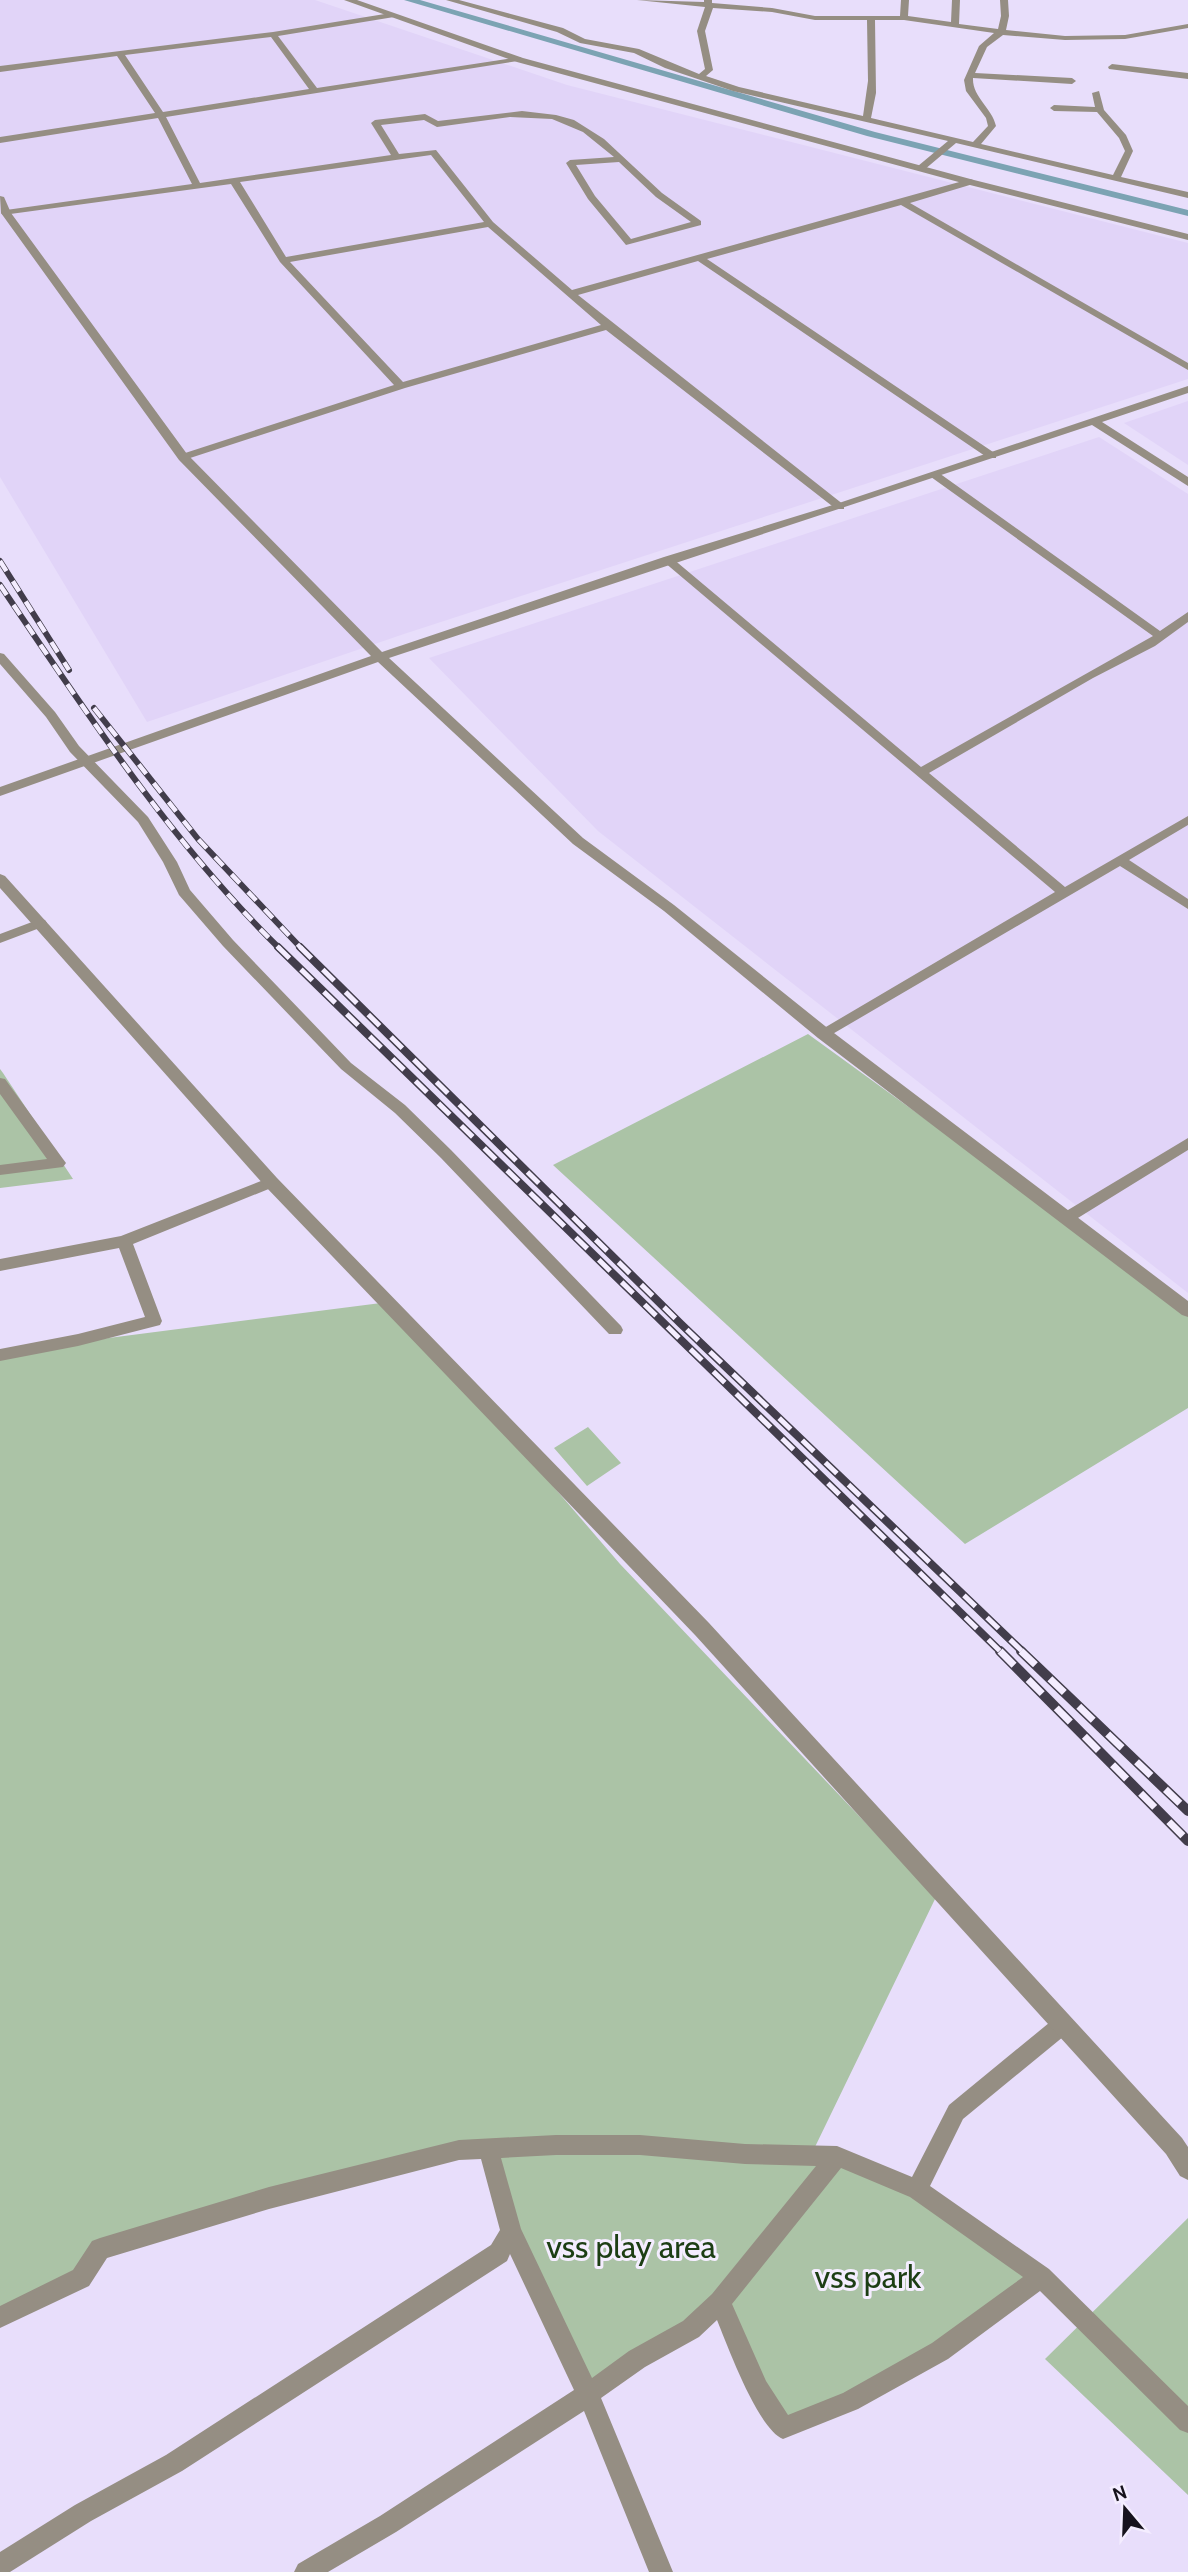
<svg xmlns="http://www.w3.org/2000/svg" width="1188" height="2572" font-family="Cabin,sans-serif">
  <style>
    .built { fill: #e1d4f8 }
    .green { fill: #abc3a6 }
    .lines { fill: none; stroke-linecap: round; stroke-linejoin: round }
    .canal { fill: #7ca3b3; fill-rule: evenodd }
    .minor { fill: #958e83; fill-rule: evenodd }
    .tertiary { fill: #958e83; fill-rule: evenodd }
    .rail-far2-casing { stroke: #423d4b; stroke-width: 6 }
    .rail-far1-casing { stroke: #423d4b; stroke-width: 8 }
    .rail-casing { stroke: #423d4b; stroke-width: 10 }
    .rail-far2 { stroke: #f4edff; stroke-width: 4.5; stroke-dasharray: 12; stroke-linecap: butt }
    .rail-far1 { stroke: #f4edff; stroke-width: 5; stroke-dasharray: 16; stroke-linecap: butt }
    .rail { stroke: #f4edff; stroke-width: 7; stroke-dasharray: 20; stroke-linecap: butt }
    .labels { text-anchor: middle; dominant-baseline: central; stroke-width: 6; stroke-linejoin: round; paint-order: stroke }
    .near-park-label { font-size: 32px; fill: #1c3e14; stroke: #f4edff }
  </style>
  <rect width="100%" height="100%" fill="#e8defb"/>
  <path class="built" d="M0 0H315L567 85 1188 243V379L404 634 147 722 0 477Z
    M1188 401V465L1124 423Z
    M1099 437 1188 494V1293L598 831 429 658Z"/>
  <path class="green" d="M808 1034 1153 1284 1188 1313V1408L965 1544 553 1165Z
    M0 1069 3 1073 73 1179 0 1188Z
    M381 1303 497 1421 620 1564 936 1897 814 2149 524 2141 112 2240 78 2272 0 2311V1352Z
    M588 1427 621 1463 587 1486 554 1448Z
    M490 2150 831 2159 724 2293 589 2388 513 2230Z
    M837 2158 880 2175 1039 2277 938 2349 782 2426 720 2302Z
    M1188 2218V2495L1045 2359Z"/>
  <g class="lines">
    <path class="canal" d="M404 0H420L875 132 1188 210V216L867 136Z"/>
    <path class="minor" d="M446 0H459L563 28 585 39 639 49 699 74 705 69 697 31 705 7 637 0 704 2V0H712V3L772 8 815 16H900L901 0H909L908 16 951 22 952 0H960L959 24 998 29 1001 16 1000 0H1008L1009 16 1006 30 1065 36 1125 35 1188 24V28L1125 39 1065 40 1003 35 987 47 975 73 1072 78 1076 81 1072 84 973 78C972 97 992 108 996 126L981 144 1113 175 1125 151 1119 138 1097 112 1054 111 1050 108 1054 105 1095 107 1092 93 1099 91 1104 110 1126 135 1133 151 1121 177 1188 192V198L956 143 924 170H918V166L948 141 733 91 665 68 634 53 580 43 557 32ZM713 8 772 12 815 20H867L868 81 863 116 739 87 706 76 713 70 705 31ZM875 20H904L994 33 979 46 964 80 966 91 986 118 988 126 973 142 871 118 876 93Z
      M391 13 394 17 278 36 317 88 520 57 524 60 166 117 200 183 391 155 371 123 375 120 425 114 438 121 522 111 556 115 574 120 604 139 662 193 701 221V225L626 245 588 199 566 163 570 160 614 157 583 132 552 119 510 117 437 127 424 120 381 125 399 154 436 150 493 222 572 290 970 179 973 180V184L910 203 1188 363V370L901 205 707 259 996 454V458H988L698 261 578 295 844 505V509H836L606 330 405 388 187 459H179V455L394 385 280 262 231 184 3 215 1 213 6 210 192 184 158 118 0 143V137L155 113 117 56 0 72V66L273 32ZM271 37 309 89 163 112 125 55ZM431 155 484 222 286 257 240 182ZM619 162 656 197 691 222 631 239 595 196 576 165ZM488 227 601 325 403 382 290 262Z
      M1112 64 1188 73V79L1109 69 1108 67Z
      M931 473H939L1160 631 1188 612V622L1155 646 1093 678 929 773 1065 887 1188 816V825L1129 860 1188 899V909L1120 866 824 1039 817 1034 819 1031 1055 892 664 562V558H672L921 767 1153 636 931 477Z
      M0 653 4 654 55 712 79 746 148 817 177 862 190 890 233 940 351 1063 405 1105 451 1150 621 1326 623 1330 621 1334H609L441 1158 395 1113 341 1069 223 946 179 895 163 862 138 822 70 752 46 717 0 664Z
      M40 919 45 920 47 923 45 926 0 943V934Z
      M0 1078 5 1079 63 1159 66 1163 63 1167 0 1175V1165L47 1159 0 1094Z
      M1188 1138V1150L1073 1221H1063L1060 1217 1063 1213Z
      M271 1177 279 1182 276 1186 133 1244 162 1321 160 1325 78 1346 0 1361V1349L78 1334 145 1317 119 1248 0 1271V1259L121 1236Z
      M1062 2015 1069 2018 1072 2025 1069 2032 963 2119 930 2186 1049 2269 1188 2406V2433L1180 2430 1040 2291 948 2359 858 2409 783 2439C758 2429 728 2347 717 2320L699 2337 645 2367 601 2398 673 2572H649L584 2411 396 2532 328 2572H294L298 2564 380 2516 574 2390 510 2254 507 2261 182 2471 91 2521 10 2572H0V2552L75 2505 166 2455 491 2245 500 2230 481 2159 459 2160 269 2209 107 2258 89 2286 0 2328V2306L73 2270 92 2241 100 2238 269 2187 459 2140 556 2135H640L745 2144 837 2146 912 2177 949 2105 1055 2018ZM556 2155H640L745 2164 816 2166 712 2294 683 2321 629 2351 592 2378 521 2229 501 2158ZM841 2168 910 2197 1023 2277 932 2343 843 2393 788 2415 766 2381 732 2304Z"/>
    <path class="tertiary" d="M344 0H357L523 58 974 180 1188 234V240L966 184 517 62Z
      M0 196 4 197 11 213 187 454 382 652 664 557 836 504 1188 386V393L1102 422 1188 477V486L1092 425 389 658 583 838 674 905 830 1030 1188 1301V1317L1182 1315 818 1038 664 911 573 844 378 662 0 796V787L371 656 179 460 1 213Z
      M0 874 5 876 277 1178 709 1623 1182 2138 1188 2147V2180L1180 2176 1166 2154 695 1635 265 1186 0 888Z"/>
    <defs>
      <path id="rail-far2" d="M0 561 69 670
        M0 585C86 712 170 841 280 949
        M94 708 198 839 302 949"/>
      <path id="rail-far1" d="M278 947 1001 1652
        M300 947 681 1324 1023 1652"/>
      <path id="rail" d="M1000 1651 1188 1841
        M1021 1651 1188 1811"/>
    </defs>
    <use href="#rail-far2" class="rail-far2-casing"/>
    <use href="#rail-far1" class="rail-far1-casing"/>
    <use href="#rail" class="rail-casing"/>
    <use href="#rail-far2" class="rail-far2"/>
    <use href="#rail-far1" class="rail-far1"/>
    <use href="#rail" class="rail"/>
  </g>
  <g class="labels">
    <g class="near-park-label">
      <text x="631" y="2246">vss play area</text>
      <text x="868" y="2276">vss park</text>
    </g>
  </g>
  <g transform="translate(1125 2509) rotate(341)" stroke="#f4edff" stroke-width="5" paint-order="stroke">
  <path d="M0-5L12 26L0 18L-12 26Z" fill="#17131d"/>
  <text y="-10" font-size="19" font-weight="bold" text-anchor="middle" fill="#17131d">N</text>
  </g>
</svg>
